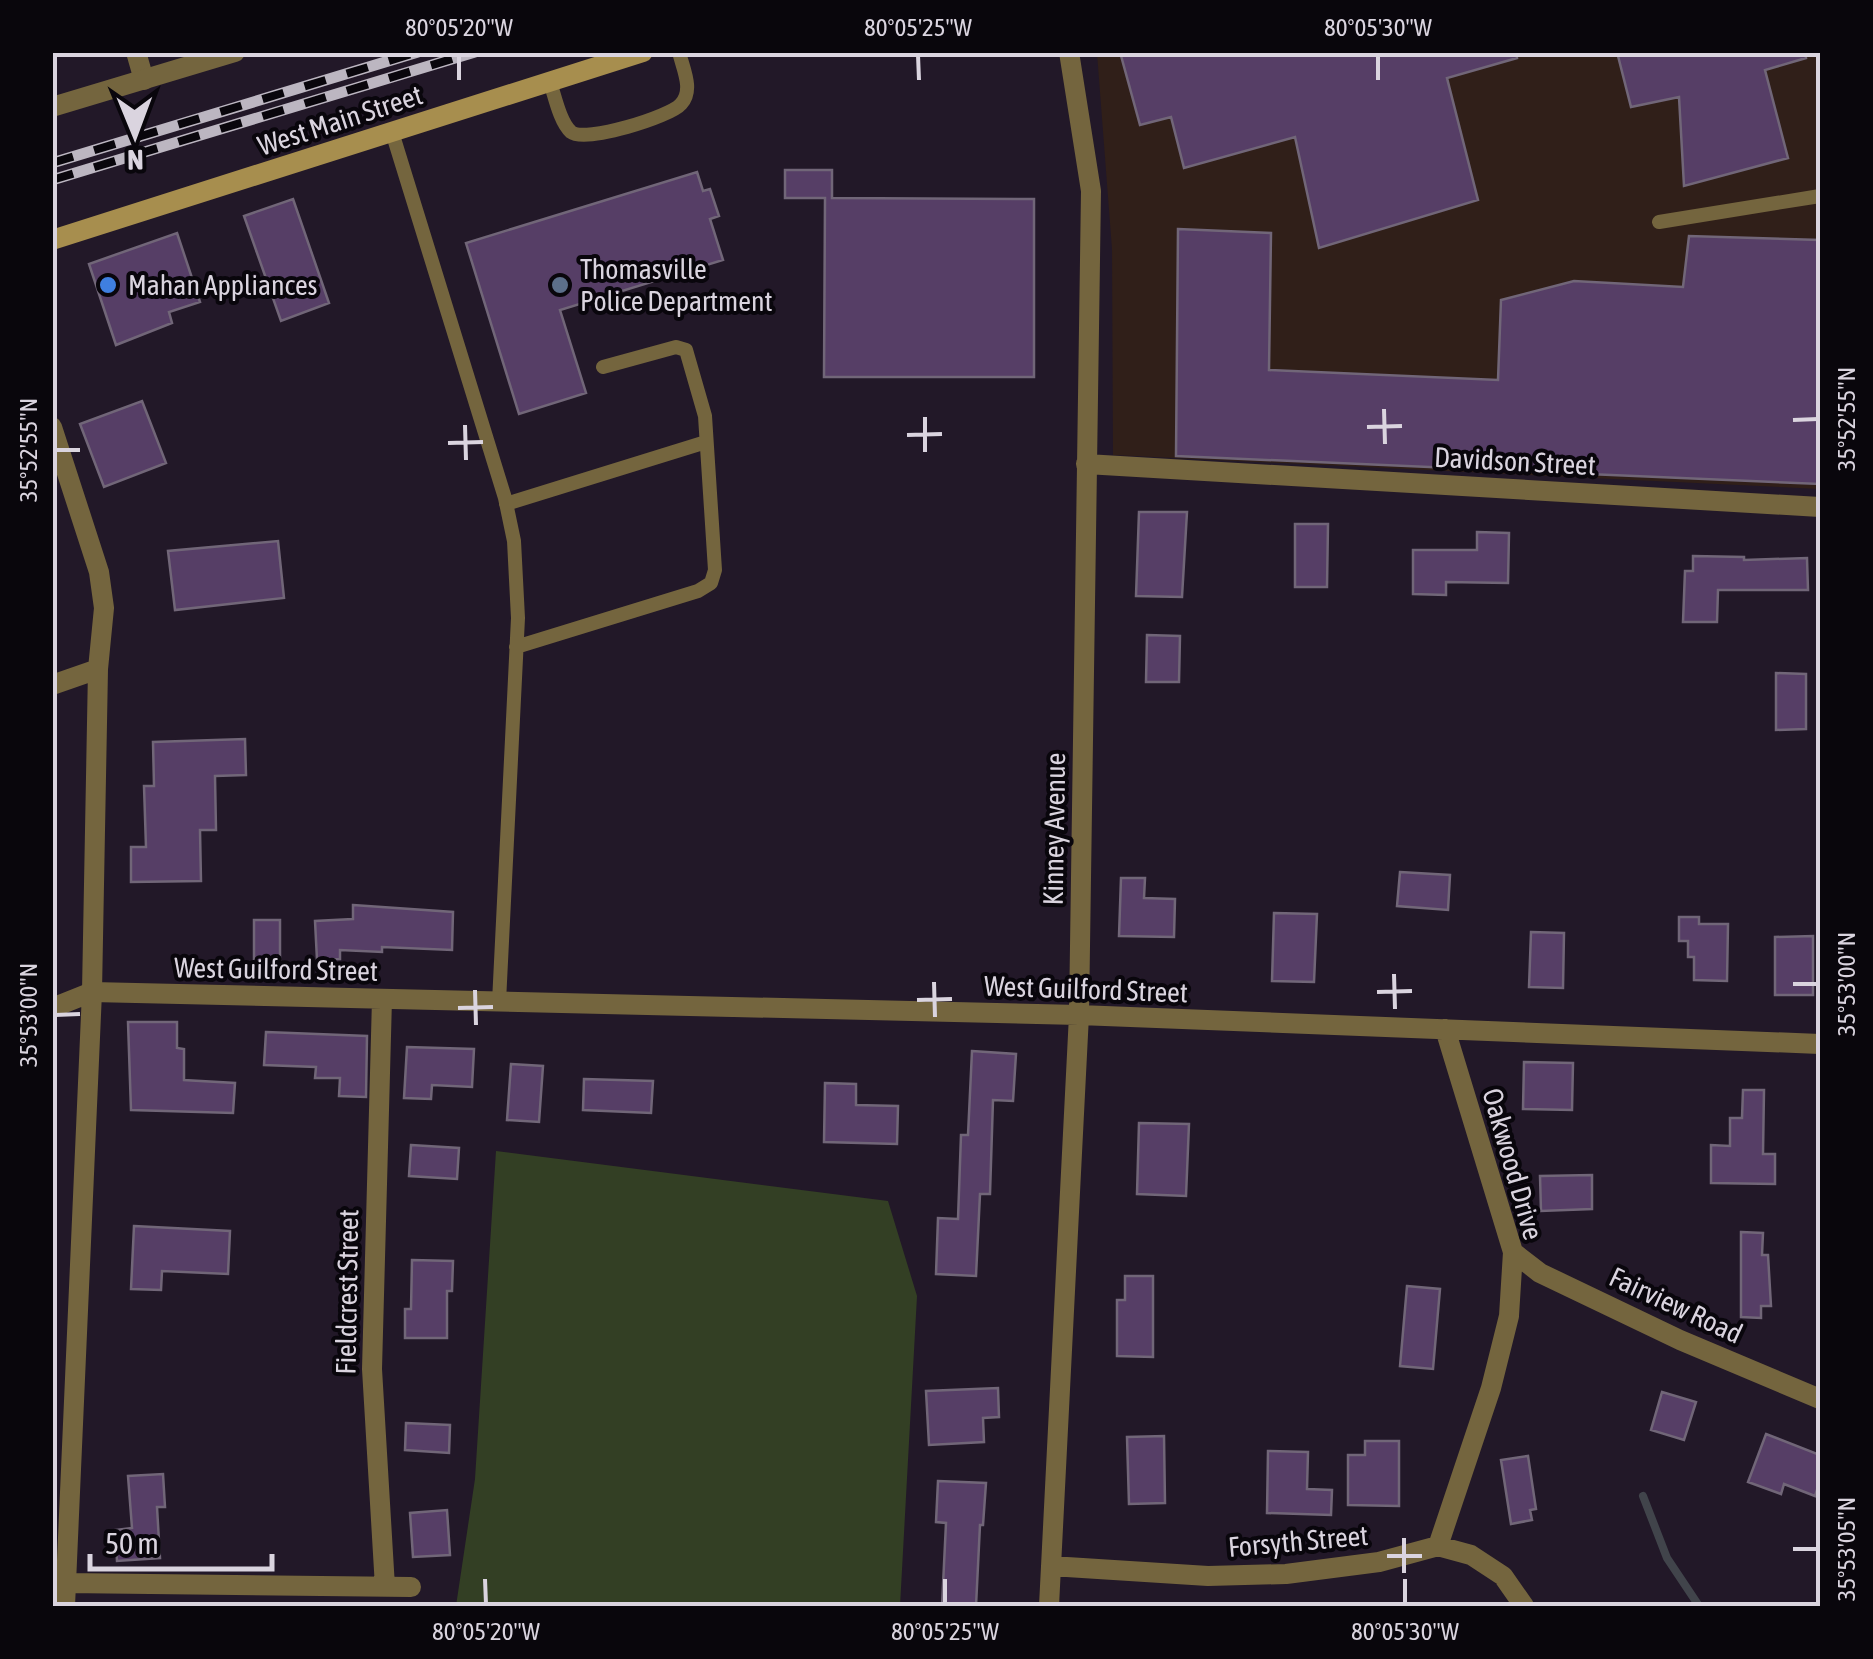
<svg xmlns="http://www.w3.org/2000/svg" width="1873" height="1659" font-family="'Asap Condensed',sans-serif">
  <style>
    .industrial { fill: #301f19 }
    .green { fill: #333f24 }
    .lines { fill: none; stroke-linecap: round; stroke-linejoin: round }
    .stream { stroke: #41444b; stroke-width: 8 }
    .building { fill: #563e66; stroke: #716678; stroke-width: 2.5 }
    .service { stroke: #74653e; stroke-width: 14 }
    .minor { stroke: #74653e; stroke-width: 20 }
    .tertiary { stroke: #74653e; stroke-width: 20 }
    .secondary { stroke: #a78e4e; stroke-width: 20 }
    .rail-casing { stroke: #bcb6c1; stroke-width: 11 }
    .rail { stroke: #09060c; stroke-width: 8; stroke-dasharray: 22; stroke-linecap: butt }
    .ticks { fill: none; stroke: #dad4df; stroke-width: 4 }
    .shop-dot { fill: #3f7fe0; stroke: #09060c; stroke-width: 4 }
    .service-dot { fill: #5c6f8a; stroke: #09060c; stroke-width: 4 }
    .labels { text-anchor: middle; dominant-baseline: central; stroke-width: 8; stroke-linejoin: round; paint-order: stroke }
    .street-label { font-size: 28px; fill: #dad4df; stroke: #09060c }
    .poi-label { font-size: 28px; fill: #dad4df; stroke: #09060c; text-anchor: start }
    .neatline { fill: none; stroke: #dad4df; stroke-width: 4 }
    .ticks-label { font-size: 25px; text-anchor: middle; fill: #dad4df }
  </style>
  <rect width="100%" height="100%" fill="#221828"/>
  <path class="industrial" d="M1097 53H1816L1820 74V489L1113 455 1112 249Z"/>
  <path class="green" d="M496 1151 888 1201 917 1296 900 1606H456L475 1479Z"/>
  <g class="lines">
    <path class="stream" d="M1643 1496 1667 1558 1699 1606"/>
  </g>
  <path class="building" d="M1120 52H1516L1517 58 1447 78 1478 200 1319 248 1295 137 1184 168 1171 117 1140 125Z
    M1617 52H1805L1806 58 1765 70 1788 158 1684 186 1679 97 1631 107Z
    M785 170H832V198L1034 199V377H824L825 198H785Z
    M697 172 703 191 710 189 719 216 710 219 723 260 560 310 586 393 519 414 466 243Z
    M293 199 329 303 281 321 244 216Z
    M1178 229 1271 233 1269 370 1498 380 1501 300 1574 281 1683 287 1689 236 1820 240V484L1176 456Z
    M177 233 200 302 169 312 172 323 116 345 89 264Z
    M142 401 166 463 104 487 80 424Z
    M1139 512H1187L1182 597 1136 596Z
    M1295 524H1328L1327 587H1295Z
    M1477 532 1509 533 1508 583 1446 582V595L1413 594V550H1477Z
    M278 541 284 598 175 610 168 551Z
    M1693 556 1744 557V560L1807 558 1808 590H1718L1717 622H1683L1685 571H1693Z
    M1147 635 1180 636 1179 682H1146Z
    M1776 673 1806 674V729L1776 730Z
    M245 739 246 775 215 776 216 830H200L201 881 131 882V847H146L144 786H154L153 742Z
    M1400 872 1450 875 1448 910 1397 906Z
    M1121 878H1145L1144 898 1175 899 1174 937 1119 936Z
    M353 905 453 912 452 950 382 947V952L340 950V959L317 960 315 921 353 919Z
    M1274 913 1317 914 1314 982 1272 981Z
    M1679 917H1699V924H1728L1727 981 1694 980V957H1688V941H1679Z
    M254 920H280V962H254Z
    M1531 932 1564 933 1563 988 1529 987Z
    M1813 936V995H1775V937Z
    M128 1022H177V1048L184 1049V1080L235 1083 233 1113 131 1110Z
    M266 1032 367 1036 366 1097 339 1096 340 1078H315L316 1067 264 1065Z
    M407 1047 474 1049 472 1087 432 1085 431 1099 404 1098Z
    M972 1051 1016 1054 1013 1101 993 1100 990 1194H980L976 1276 936 1274 938 1218 958 1219 961 1135H968Z
    M1524 1062 1573 1063 1572 1110 1523 1109Z
    M511 1064 543 1066 539 1122 507 1120Z
    M584 1079 653 1081 651 1113 583 1110Z
    M825 1083 856 1084V1105L898 1106 897 1144 824 1142Z
    M1743 1090H1764L1763 1154H1775V1184L1711 1183V1145L1730 1146V1118H1742Z
    M1139 1123 1189 1124 1186 1196 1137 1194Z
    M411 1145 459 1148 457 1179 409 1176Z
    M1592 1175V1209L1541 1211 1540 1176Z
    M134 1226 230 1231 228 1274 162 1271 161 1290 131 1289Z
    M1741 1232 1763 1233 1762 1255H1768L1771 1306H1761V1318L1741 1317Z
    M412 1260 453 1261 452 1291H447V1338H405V1309H411Z
    M1125 1276H1153V1357L1117 1356V1300H1125Z
    M1407 1286 1440 1289 1433 1369 1400 1366Z
    M998 1388 999 1417 983 1418 984 1442 929 1445 926 1391Z
    M1662 1392 1696 1402 1684 1440 1651 1430Z
    M406 1423 450 1425 449 1453 405 1450Z
    M1766 1434 1820 1455V1481L1815 1496 1784 1484 1781 1494 1748 1482Z
    M1164 1436 1165 1503 1129 1504 1127 1437Z
    M1365 1441H1399V1506L1348 1505V1455H1365Z
    M1268 1451 1308 1452 1307 1489 1332 1490 1331 1515 1267 1513Z
    M1528 1456 1536 1509 1530 1510 1532 1520 1511 1524 1501 1460Z
    M163 1474 165 1507H157L160 1558 117 1561 115 1530 132 1528 128 1476Z
    M938 1481 986 1483 983 1525H980L976 1606H942L946 1523 936 1522Z
    M447 1510 450 1555 413 1557 410 1513Z"/>
  <g class="lines">
    <path class="service" d="M550 82C555 97 560 122 571 132 585 143 670 117 681 104 694 90 683 69 679 52
      M392 132 505 498 514 541 518 618 499 1002
      M1659 222 1820 196
      M506 504 706 442
      M516 647 698 591 711 583 715 570 705 416 686 350 676 347 603 367"/>
    <path class="minor" d="M136 52 144 80
      M52 427 99 572 104 608 98 669 92 992 65 1606
      M1086 464 1820 507
      M52 685 98 669
      M382 999 372 1369 385 1587
      M52 1008 92 992 1079 1015 1820 1044
      M1513 1252 1540 1273 1680 1340 1820 1399
      M1438 1546 1491 1388 1509 1316 1513 1252 1445 1029
      M1051 1566 1208 1576 1286 1574 1379 1562 1438 1546 1471 1555 1503 1576 1524 1606
      M66 1583 411 1587
      M1049 1606 1079 1015 1091 191 1069 52"/>
    <path class="tertiary" d="M52 107 235 52"/>
    <path class="secondary" d="M52 240 643 52"/>
    <defs>
      <path id="rail" d="M52 163 418 52
        M52 180 475 52"/>
    </defs>
    <use href="#rail" class="rail-casing"/>
    <use href="#rail" class="rail"/>
  </g>
  <path class="ticks" d="M459 55V80M918 55 919 80M1378 55V80M1384 409 1385 444M925 417V452M1793 420 1818 419M465 425 466 460M1367 427 1402 426M907 435 942 434M448 443 483 442M55 450H80M1394 974 1395 1009M934 982 935 1017M1793 984H1818M475 990 476 1025M1377 992 1412 991M917 1000 952 999M458 1008 493 1007M55 1015 80 1014M1404 1538V1573M1793 1549H1818M1387 1556H1422M485 1579 486 1604M945 1579V1604M1405 1579V1604"/>
  <circle class="shop-dot" cx="108" cy="285" r="10"/>
  <circle class="service-dot" cx="560" cy="285" r="10"/>
  <g class="labels">
    <g class="street-label">
      <text transform="translate(340 120) rotate(-18)">West Main Street</text>
      <text transform="translate(1515 461) rotate(3)">Davidson Street</text>
      <text transform="translate(1054 829) rotate(-89)">Kinney Avenue</text>
      <text transform="translate(276 969) rotate(1)">West Guilford Street</text>
      <text transform="translate(1086 989) rotate(2)">West Guilford Street</text>
      <text transform="translate(1513 1164) rotate(74)">Oakwood Drive</text>
      <text transform="translate(347 1292) rotate(-89)">Fieldcrest Street</text>
      <text transform="translate(1676 1305) rotate(25)">Fairview Road</text>
      <text transform="translate(1298 1541) rotate(-5)">Forsyth Street</text>
    </g>
    <g class="poi-label">
      <text x="580" y="269">Thomasville<tspan x="580" dy="32">Police Department</tspan></text>
      <text x="128" y="285">Mahan Appliances</text>
    </g>
  </g>
  <rect width="1873" height="1659" fill="none" stroke="#09060c" stroke-width="110"/>
  <g transform="translate(135 135) rotate(179)" stroke="#09060c" stroke-width="8" paint-order="stroke">
  <path d="M0-8L18 38L0 25L-18 38Z" fill="#dad4df"/>
  <text y="-15" font-size="28" font-weight="bold" text-anchor="middle" fill="#dad4df">N</text>
  </g>
  <path d="M90 1554v15h182v-15" fill="none" stroke="#dad4df" stroke-width="5"/>
  <text x="105" y="1554" font-size="30" fill="#dad4df" stroke="#09060c" stroke-width="8" paint-order="stroke">50 m</text>
  <rect x="55" y="55" width="1763" height="1549" class="neatline"/>
  <g class="ticks-label">
    <text x="459" y="36">80°05'20"W</text>
    <text x="918" y="36">80°05'25"W</text>
    <text x="1378" y="36">80°05'30"W</text>
    <text transform="translate(1846 419) rotate(-90)" y="9">35°52'55"N</text>
    <text transform="translate(28 450) rotate(-90)" y="9">35°52'55"N</text>
    <text transform="translate(1846 984) rotate(-90)" y="9">35°53'00"N</text>
    <text transform="translate(28 1015) rotate(-90)" y="9">35°53'00"N</text>
    <text transform="translate(1846 1549) rotate(-90)" y="9">35°53'05"N</text>
    <text x="486" y="1640">80°05'20"W</text>
    <text x="945" y="1640">80°05'25"W</text>
    <text x="1405" y="1640">80°05'30"W</text>
  </g>
</svg>
